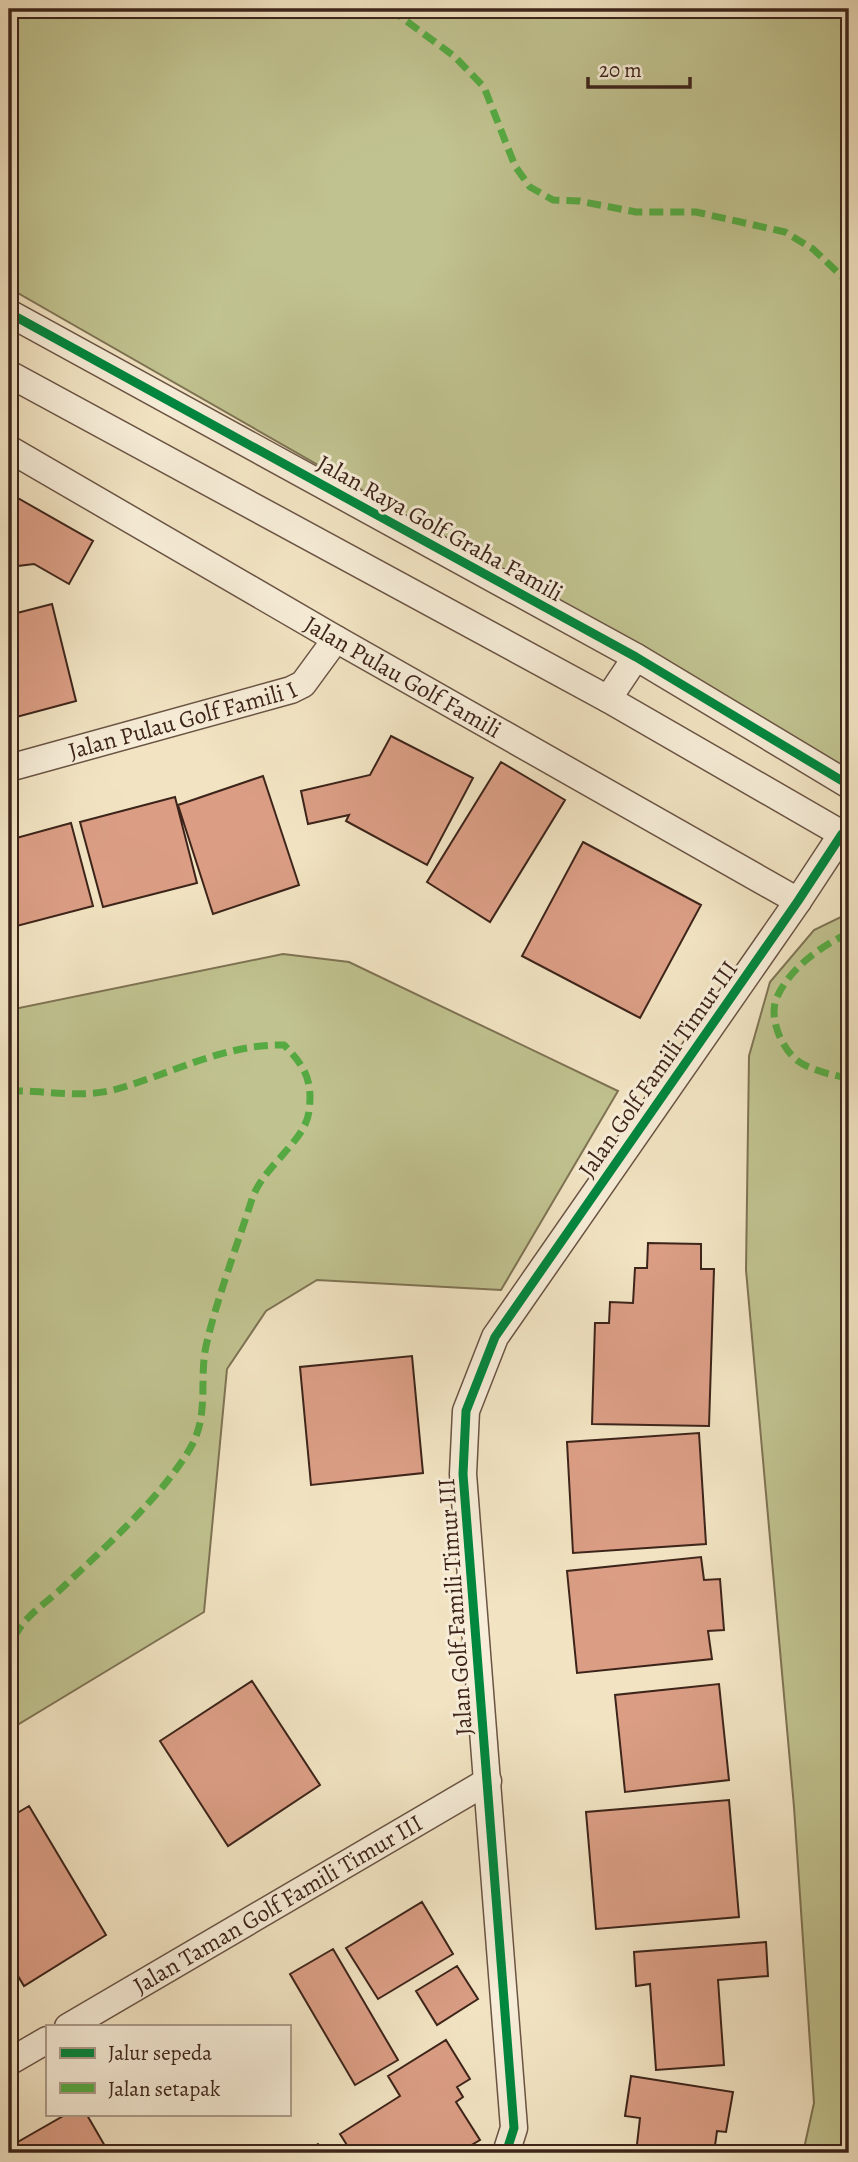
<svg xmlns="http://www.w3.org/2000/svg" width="858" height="2162" font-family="Alegreya,serif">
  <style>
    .green { fill: #c0c28f; stroke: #7e7354; stroke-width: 2 }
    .building { fill: #db9e85; stroke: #3d241a; stroke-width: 2 }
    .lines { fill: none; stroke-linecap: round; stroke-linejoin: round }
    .street-casing { stroke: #6a5444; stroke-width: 29 }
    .street { stroke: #f7edd8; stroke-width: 26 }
    .quiet { stroke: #55aa42; stroke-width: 7; stroke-dasharray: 14 7; stroke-linecap: butt }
    .cycleway-casing { stroke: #f7edd8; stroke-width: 13 }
    .cycleway { stroke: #00873e; stroke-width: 9 }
    .labels { text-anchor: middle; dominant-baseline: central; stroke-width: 6; stroke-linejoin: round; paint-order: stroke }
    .street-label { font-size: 24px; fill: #3d241a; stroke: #f7edd8 }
  </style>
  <rect width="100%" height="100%" fill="#f2e4c3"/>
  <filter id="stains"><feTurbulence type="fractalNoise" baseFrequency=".00286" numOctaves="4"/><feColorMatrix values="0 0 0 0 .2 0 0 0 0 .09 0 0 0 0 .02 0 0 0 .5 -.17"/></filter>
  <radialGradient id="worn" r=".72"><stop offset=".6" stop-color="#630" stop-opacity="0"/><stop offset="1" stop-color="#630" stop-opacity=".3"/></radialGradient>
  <path class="green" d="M9 9H849V775L669 666 9 288Z
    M849 913V2153H803L814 2103 794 1807 746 1270 749 1056 770 982 814 930Z
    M283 954 349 962 618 1091 501 1290 317 1280 266 1311 227 1369 204 1612 9 1730V1010Z"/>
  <path class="building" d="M9 493 93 541 69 584 34 564 9 567Z
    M52 604 76 701 9 719V615Z
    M391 736 473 778 427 865 346 821 349 815 308 824 301 791 370 775Z
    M501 762 565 800 490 922 427 882Z
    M263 776 299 885 213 914 178 805Z
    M175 797 197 883 103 907 80 822Z
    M71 823 93 906 9 928V840Z
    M583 842 701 905 640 1018 522 956Z
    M648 1243 701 1244V1269H714L709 1426 592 1424 595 1323H609L610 1302 633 1303 635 1268H647Z
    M412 1356 423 1473 311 1485 300 1367Z
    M699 1433 706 1544 573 1553 567 1442Z
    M701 1557 704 1580 720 1579 724 1630 708 1631 712 1659 577 1673 567 1571Z
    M252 1681 320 1785 228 1846 160 1741Z
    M719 1684 729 1780 625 1792 615 1695Z
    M729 1800 739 1917 596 1929 586 1812Z
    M29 1806 106 1935 24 1986 9 1961V1818Z
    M422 1902 453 1954 378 1999 346 1948Z
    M766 1942 768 1976 718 1980 724 2065 656 2070 650 1984 636 1986 634 1952Z
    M333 1949 398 2060 355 2085 290 1974Z
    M457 1966 478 1999 437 2025 416 1991Z
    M446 2040 470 2079 457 2087 463 2097 456 2102 480 2140 465 2149 467 2153H352L340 2134 400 2096 388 2076Z
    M631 2076 733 2092 726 2132 717 2131 714 2153H636L640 2118 625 2116Z
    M65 2115H87L109 2153H9V2147Z
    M318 2144 324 2153H303Z"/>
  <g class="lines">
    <defs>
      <g id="street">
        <path d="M9 313 636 657 849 785"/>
        <path d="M9 374 608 699 849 838"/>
        <path id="s1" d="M9 449 336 639 798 901"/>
        <path d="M608 699 636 657"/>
        <path id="s2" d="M9 768 291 690 303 684 336 639"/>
        <path id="s3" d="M68 2027 488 1781"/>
        <path d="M9 2062 47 2040"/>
        <path d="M506 2153 514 2128 463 1474 466 1411 495 1337 798 901 842 834"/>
      </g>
    </defs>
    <use href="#street" class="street-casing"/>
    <use href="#street" class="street"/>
    <path class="quiet" d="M390 9 454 56 484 87 515 166 530 187 553 200 579 201 636 212H696L785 232 813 249 849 283
      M849 933C821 946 790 968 777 997 768 1017 781 1048 798 1061 810 1070 835 1076 849 1078
      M9 1091C44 1090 83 1099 117 1089 173 1073 224 1044 284 1045 305 1066 313 1081 309 1111 306 1141 263 1166 252 1199 237 1246 217 1298 206 1346 199 1380 209 1413 192 1445 165 1494 104 1548 63 1587 52 1598 38 1607 27 1619 20 1626 15 1636 9 1645"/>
    <defs>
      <path id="cycleway" d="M9 313 636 657 849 785
        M506 2153 514 2128 463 1474 466 1411 495 1337 798 901 842 834"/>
    </defs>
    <use href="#cycleway" class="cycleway-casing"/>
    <use href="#cycleway" class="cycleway"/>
  </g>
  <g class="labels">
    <g class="street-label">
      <text transform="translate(440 528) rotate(29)">Jalan Raya Golf Graha Famili</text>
      <text stroke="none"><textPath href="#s1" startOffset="455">Jalan Pulau Golf Famili</textPath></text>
      <text stroke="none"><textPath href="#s2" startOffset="180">Jalan Pulau Golf Famili I</textPath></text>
      <text transform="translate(658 1069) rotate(-55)">Jalan Golf Famili Timur III</text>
      <text transform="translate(455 1607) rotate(-94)">Jalan Golf Famili Timur III</text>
      <text stroke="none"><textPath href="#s3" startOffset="243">Jalan Taman Golf Famili Timur III</textPath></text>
    </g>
  </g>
  <rect width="858" height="2162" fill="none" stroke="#f2e4c3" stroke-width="35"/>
  <rect x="10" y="10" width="837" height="2141" fill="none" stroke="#3d241a" stroke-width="3.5"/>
  <rect x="18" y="18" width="823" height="2127" fill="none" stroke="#3d241a" stroke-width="2"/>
  <rect x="46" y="2025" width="245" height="91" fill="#f7edd8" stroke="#ad9d8c" stroke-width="2"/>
  <rect x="60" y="2048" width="35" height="10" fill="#00873e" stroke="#ad9d8c" stroke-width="2"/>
  <text x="108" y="2060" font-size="21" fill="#3d241a">Jalur sepeda</text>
  <rect x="60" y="2083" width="35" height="10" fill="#55aa42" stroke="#ad9d8c" stroke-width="2"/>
  <text x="108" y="2096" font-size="21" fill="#3d241a">Jalan setapak</text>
  <path d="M588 77v10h102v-10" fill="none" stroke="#3d241a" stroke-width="3.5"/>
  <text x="599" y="77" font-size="21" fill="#3d241a" stroke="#f7edd8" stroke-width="5" paint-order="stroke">20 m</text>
  <rect width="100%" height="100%" filter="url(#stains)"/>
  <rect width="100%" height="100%" fill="url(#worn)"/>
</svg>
